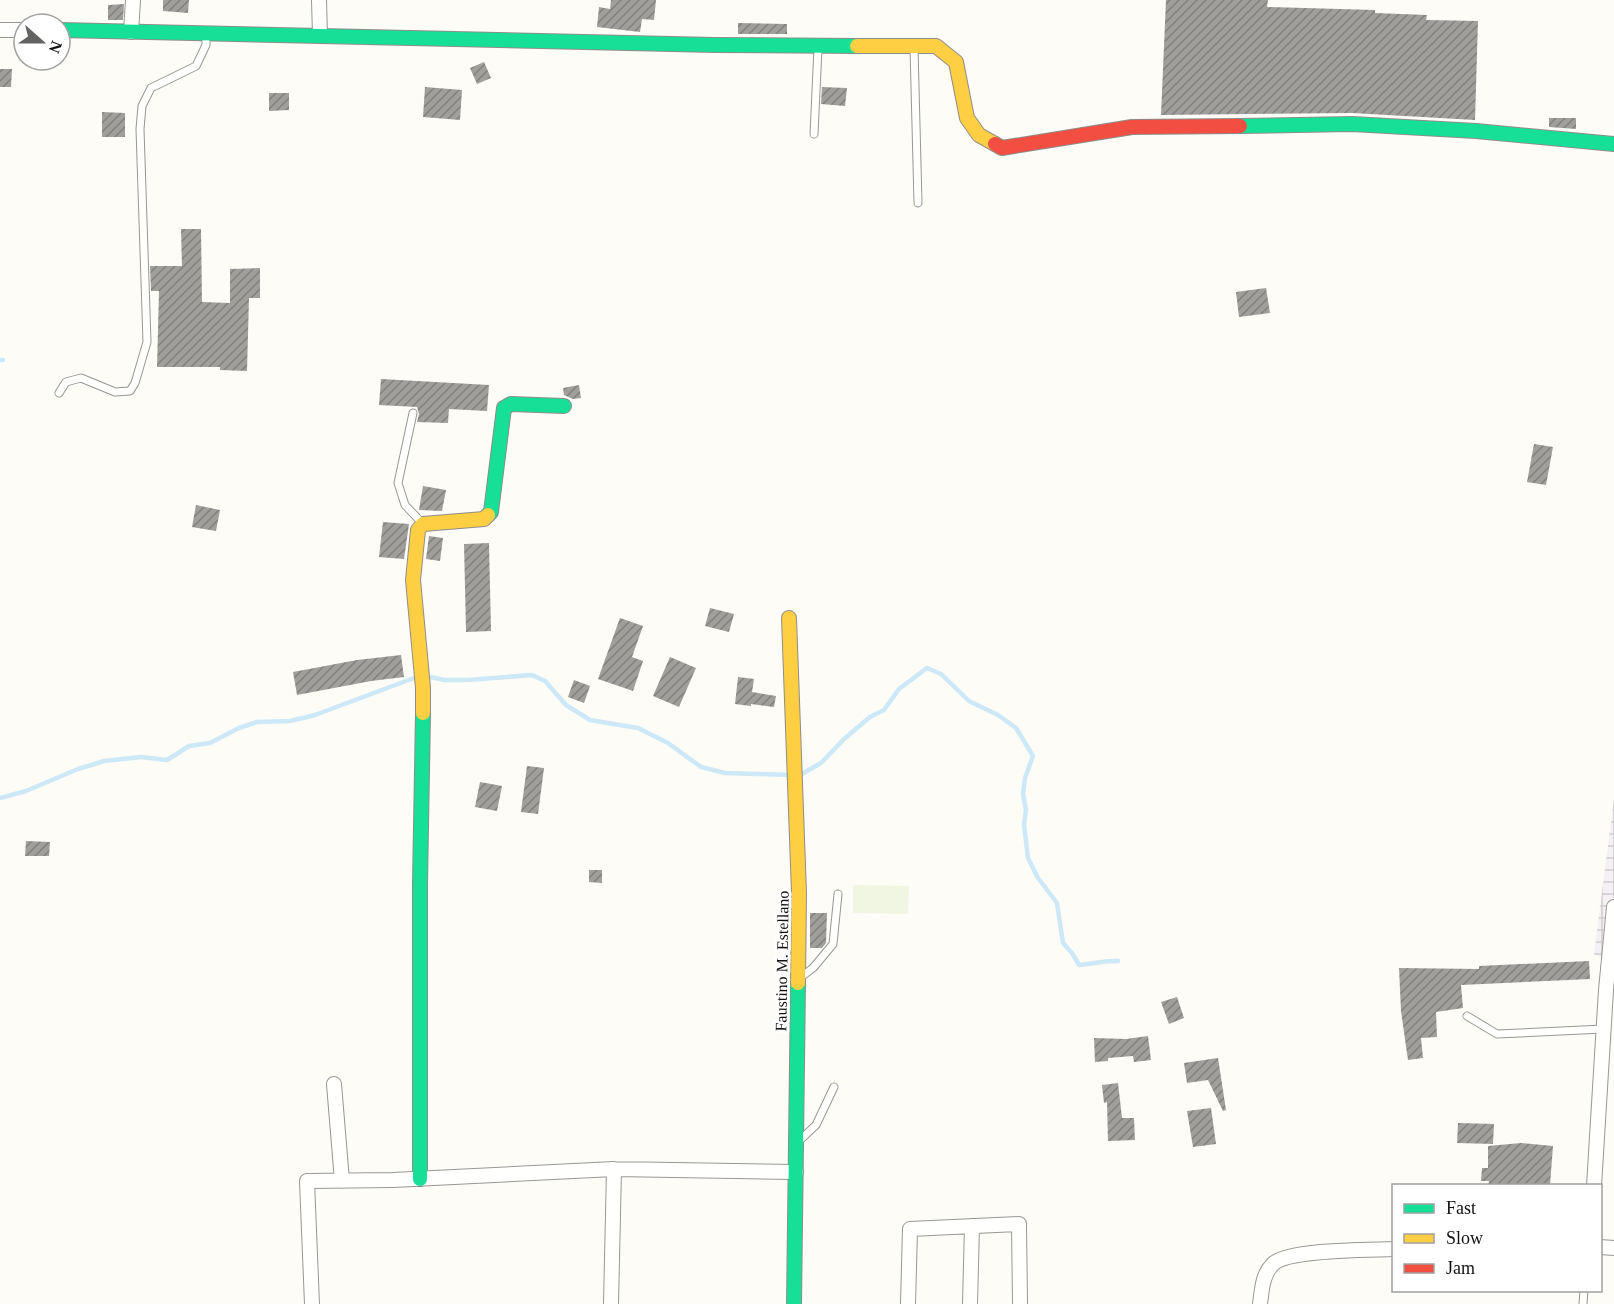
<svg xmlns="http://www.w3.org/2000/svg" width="1614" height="1304" font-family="'Times New Roman',serif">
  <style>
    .industrial { fill: url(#industrial-grid) }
    .pitch { fill: #f0f6e1 }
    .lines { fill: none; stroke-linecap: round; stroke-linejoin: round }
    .stream { stroke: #cde8f7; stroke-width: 4.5 }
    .building { fill: url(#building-hatch) }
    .lane-casing { stroke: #979795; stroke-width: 9 }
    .street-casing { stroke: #979795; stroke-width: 16 }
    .fast-casing { stroke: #8e8d8b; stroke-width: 16 }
    .slow-casing { stroke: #8e8d8b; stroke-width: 16 }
    .jam-casing { stroke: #8e8d8b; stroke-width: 16 }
    .lane { stroke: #fffffe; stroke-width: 7 }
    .street { stroke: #fffffe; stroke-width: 14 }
    .fast { stroke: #16e098; stroke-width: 14 }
    .slow { stroke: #ffcf43; stroke-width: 14 }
    .jam { stroke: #f24e42; stroke-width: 14 }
    .labels { text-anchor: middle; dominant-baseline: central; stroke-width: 6; stroke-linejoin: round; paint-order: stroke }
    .street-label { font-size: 16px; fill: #111; stroke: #fff }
  </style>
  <defs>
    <pattern id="industrial-grid" width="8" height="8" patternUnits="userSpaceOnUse" patternTransform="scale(1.5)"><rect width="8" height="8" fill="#f5f0f3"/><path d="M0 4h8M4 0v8" fill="none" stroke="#d1cdcf"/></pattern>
    <pattern id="building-hatch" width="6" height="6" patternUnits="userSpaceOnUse" patternTransform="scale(1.5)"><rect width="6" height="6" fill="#a19f9c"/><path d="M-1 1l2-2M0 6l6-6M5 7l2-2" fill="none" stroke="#82807e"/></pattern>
  </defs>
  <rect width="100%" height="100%" fill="#fdfcf7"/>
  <path class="industrial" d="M1614 799V964L1594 954Z"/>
  <path class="pitch" d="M853 885 909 886 908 914 853 913Z"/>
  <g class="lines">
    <path class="stream" d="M0 360H3
      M431 677 444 680H468L532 675 545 681 566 705 590 720 638 728 668 743 701 767 725 773 791 775
      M800 775 821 763 844 739 870 717 884 710 899 689 927 668 941 674 969 701 998 715 1016 728 1033 756 1025 778 1023 794 1026 810 1024 824 1028 858 1038 878 1057 903 1063 943 1072 953 1079 965C1093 964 1104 960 1118 961
      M0 798 26 791 78 769 104 761 141 757 167 760 189 746 210 743 239 728 257 722 290 721 315 715 414 678"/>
  </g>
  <path class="building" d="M163 0H189L188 13 163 11Z
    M611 0H656L654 20 642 19 640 32 597 27 599 7 610 9Z
    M1166 0H1268L1267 7 1375 10V13L1427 15 1426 20 1478 21 1475 120 1352 113 1161 115Z
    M124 4 123 20H108V5Z
    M738 23 787 24V34H738Z
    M484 62 491 78 477 84 470 68Z
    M0 69H12L11 87H0Z
    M425 87 462 90 460 120 423 117Z
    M822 87 847 88 845 106 821 104Z
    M269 93H289V110L269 111Z
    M102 112 125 113V137H102Z
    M1549 118H1576V129L1549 127Z
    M181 229H201L202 302 230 303V269L260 268V298H249L247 371 220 370V367H157L159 291H151L150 266H182Z
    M1266 288 1270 313 1239 317 1236 292Z
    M381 379 489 385 487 411 449 409 448 423 417 422 419 414 417 407 379 405Z
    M579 385 581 398 573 399 564 395 563 388Z
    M1534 444 1553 447 1546 485 1527 482Z
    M423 486 446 490 442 511 419 510Z
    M196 505 220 510 216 531 192 527Z
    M383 522 409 524 404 559 379 557Z
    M429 536 443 538 440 561 426 559Z
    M489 543 491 631 466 632 464 544Z
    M710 608 734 614 729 632 705 626Z
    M620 618 643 626 632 657 643 661 633 691 598 679Z
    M401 655 404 677 371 681 297 695 293 672 357 660Z
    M670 657 696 668 679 707 653 696Z
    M738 677 754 679 752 692 776 696 774 707 751 704V706L735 704Z
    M574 680 590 686 584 703 568 697Z
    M527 766 544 768 538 814 521 812Z
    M480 782 502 786 497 811 475 807Z
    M26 841 50 842 49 856H25Z
    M589 870H602V883L589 882Z
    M810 913H827L826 943 822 948H810Z
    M1589 961 1590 979 1461 985 1463 1008 1436 1012 1437 1037 1421 1038 1423 1058 1408 1060 1401 1011 1399 968 1479 969V966Z
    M1177 997 1184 1018 1169 1024 1161 1002Z
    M1148 1036 1151 1060 1134 1062 1133 1056 1108 1058V1061L1095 1062 1094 1038 1126 1039Z
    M1218 1058 1226 1110 1223 1111 1208 1080 1187 1083 1184 1063Z
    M1118 1083 1122 1118H1134L1135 1140 1108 1141 1107 1102 1104 1103 1102 1085Z
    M1211 1108 1216 1144 1193 1147 1187 1111Z
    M1458 1123 1494 1124 1493 1144 1457 1143Z
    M1521 1143 1553 1146 1550 1185H1488L1489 1181H1481L1482 1168H1488V1146Z"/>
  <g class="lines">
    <defs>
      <path id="lane" d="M914 48 918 203
        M814 134 818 48
        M59 393 66 382 81 378 115 392 130 391 135 383 147 342 140 129 142 106 151 88 196 66 206 45V35
        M413 413 398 483 405 505 423 524
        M801 977 813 968 833 944 838 894
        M1467 1016 1497 1034 1603 1029
        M798 1142 816 1125 834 1087
        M1583 1304 1584 1290"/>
      <path id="street" d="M319 0 320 35
        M0 30H24
        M131 32 133 0
        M334 1084 342 1181
        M1594 1186 1606 990 1614 907
        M1600 1247 1614 1248
        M312 1304 307 1181 393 1180 614 1169 796 1172
        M611 1304 614 1169
        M908 1304 910 1229 1019 1224 1020 1304
        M970 1304 972 1226
        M1260 1304C1262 1290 1262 1275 1273 1264 1288 1249 1369 1250 1394 1249"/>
      <path id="fast" d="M60 30 715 45 857 46
        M1240 126 1352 124 1476 131 1614 144
        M488 515 491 512 504 408 511 404 564 406
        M420 1179V884L423 713
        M794 1304 798 983"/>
      <path id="slow" d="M857 46H936L956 62 967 118 979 135 995 144
        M789 618 799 893 798 983
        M423 713V688L413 580 418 530 423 524 484 519 488 515"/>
      <path id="jam" d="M995 144 1002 148 1132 127 1240 126"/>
    </defs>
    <use href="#lane" class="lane-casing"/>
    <use href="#street" class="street-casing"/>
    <use href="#fast" class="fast-casing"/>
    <use href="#slow" class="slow-casing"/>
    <use href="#jam" class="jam-casing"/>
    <use href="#lane" class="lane"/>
    <use href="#street" class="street"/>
    <use href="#fast" class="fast"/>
    <use href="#slow" class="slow"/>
    <use href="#jam" class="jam"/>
  </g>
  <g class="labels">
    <g class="street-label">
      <text transform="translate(782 961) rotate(-89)">Faustino M. Estellano</text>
    </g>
  </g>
  <rect x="1392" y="1184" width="210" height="108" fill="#ffffff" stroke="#a0a0a0" stroke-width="1.5"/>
  <rect x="1404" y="1204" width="30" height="9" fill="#16e098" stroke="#a0a0a0" stroke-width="1.5"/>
  <text x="1446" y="1214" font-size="18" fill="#111111">Fast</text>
  <rect x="1404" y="1234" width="30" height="9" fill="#ffcf43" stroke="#a0a0a0" stroke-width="1.5"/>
  <text x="1446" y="1244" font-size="18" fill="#111111">Slow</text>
  <rect x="1404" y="1264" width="30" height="9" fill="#f24e42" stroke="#a0a0a0" stroke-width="1.5"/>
  <text x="1446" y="1274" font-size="18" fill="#111111">Jam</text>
  <g transform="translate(42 42) rotate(111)"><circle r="28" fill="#ffffff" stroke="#a0a0a0" stroke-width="1.5"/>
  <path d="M0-4.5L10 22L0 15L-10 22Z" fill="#646362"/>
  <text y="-9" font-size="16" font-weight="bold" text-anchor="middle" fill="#111111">N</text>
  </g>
</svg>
